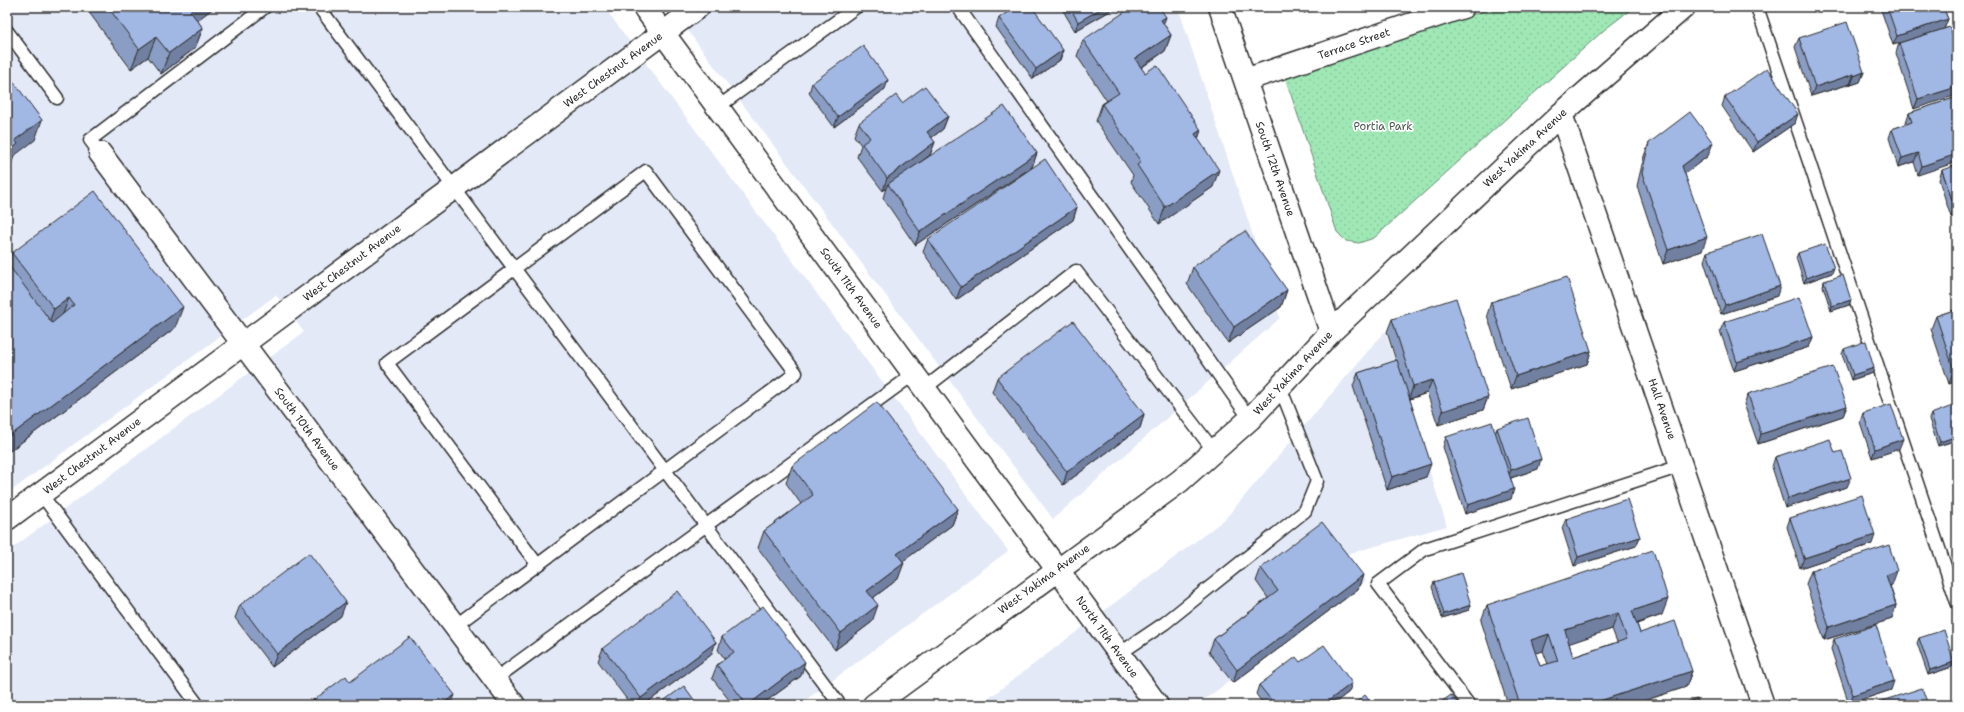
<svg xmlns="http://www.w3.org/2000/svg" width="1964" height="712" font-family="'Shantell Sans',sans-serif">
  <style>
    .built { fill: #e3e9f7 }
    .park { fill: url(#park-dots); stroke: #658a70 }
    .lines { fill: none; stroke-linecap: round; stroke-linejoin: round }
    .lane-casing { stroke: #2b2b2b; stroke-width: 15 }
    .street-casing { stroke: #2b2b2b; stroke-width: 25 }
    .secondary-casing { stroke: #2b2b2b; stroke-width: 25 }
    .lane { stroke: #fff; stroke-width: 12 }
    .street { stroke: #fff; stroke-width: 22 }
    .secondary { stroke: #fff; stroke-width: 22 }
    .wall { fill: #8a9dc4; stroke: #2b2b2b; fill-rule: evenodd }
    .shaded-wall { fill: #7180a0; stroke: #2b2b2b }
    .building { fill: #a1b7e4; stroke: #2b2b2b; fill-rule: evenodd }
    .labels { text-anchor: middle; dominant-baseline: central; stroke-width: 3.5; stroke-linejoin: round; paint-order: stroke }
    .street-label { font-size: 11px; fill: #2b2b2b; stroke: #fff }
    .park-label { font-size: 11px; fill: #485a4e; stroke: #fff }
  </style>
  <defs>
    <pattern id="park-dots" width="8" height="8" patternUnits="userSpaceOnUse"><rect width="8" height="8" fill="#9fe8b6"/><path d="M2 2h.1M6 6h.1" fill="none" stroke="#89c79d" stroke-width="1.8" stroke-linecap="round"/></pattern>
  </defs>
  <rect width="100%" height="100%" fill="#fff"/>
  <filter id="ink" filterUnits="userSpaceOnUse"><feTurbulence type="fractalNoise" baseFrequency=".025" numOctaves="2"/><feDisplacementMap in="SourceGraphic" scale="8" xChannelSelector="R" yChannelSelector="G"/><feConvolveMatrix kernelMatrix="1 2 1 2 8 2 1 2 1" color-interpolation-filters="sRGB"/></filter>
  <g filter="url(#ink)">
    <path class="built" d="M7 7H604L1008 551 799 705H7V552L304 332 276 295 7 494Z
      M670 7H1178L1280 318 1053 519Z
      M1385 331 1447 526 1344 555 1366 581 1197 705H980L1225 519Z"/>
    <path class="park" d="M1496 7H1634L1604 30 1374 238 1359 243 1346 241 1337 232 1285 77Z"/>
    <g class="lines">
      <defs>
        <path id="lane" d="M319 7 840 705
          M958 7 1250 419
          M1757 7 1957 602
          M7 31 57 98
          M718 107 856 7
          M100 153 90 140 265 7
          M925 388 1076 271 1214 451
          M41 494 198 705
          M455 626 796 373 646 171 387 363 537 564
          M1119 654 1165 623 1305 511 1317 481 1280 387
          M495 679 914 374
          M1469 705 1378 584 1425 549 1681 466"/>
        <path id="street" d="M644 7 1157 705
          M1220 7 1331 332
          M1245 80 1463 7
          M1561 114 1763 705
          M100 153 514 705"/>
        <path id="secondary" d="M7 519 698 7
          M874 705 1180 481 1250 419 1331 332 1561 114 1684 7"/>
      </defs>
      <use href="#lane" class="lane-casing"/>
      <use href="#street" class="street-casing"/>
      <use href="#secondary" class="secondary-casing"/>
      <use href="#lane" class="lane"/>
      <use href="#street" class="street"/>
      <use href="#secondary" class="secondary"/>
    </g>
    <path class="wall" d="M85 7H215L197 20 203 28 195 48 161 74 148 57 131 69Z
      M1061 7H1117L1075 31Z
      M1302 7H1323L1304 13Z
      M1880 7H1943L1948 19 1944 29 1893 45Z
      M1166 17 1163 23 1171 35 1165 51 1141 68 1145 73 1201 130 1198 139 1213 187 1159 224 1131 182 1133 175 1096 121 1102 104 1107 101 1077 56 1083 40Z
      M999 18 1063 50 1060 60 1033 79 996 27Z
      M1950 27 1914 109 1896 53 1899 43Z
      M1799 38 1864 72 1860 82 1851 85 1850 84 1811 96 1795 47Z
      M812 83 885 89 834 127 809 93Z
      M1725 97 1795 123 1753 152 1722 106Z
      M1957 97 1918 175 1914 162 1898 167 1889 138 1892 129 1906 124V122L1909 113Z
      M948 116 943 129 931 138 935 142 930 155 923 161 1037 153 1032 167 915 245 883 198 886 188 883 191 857 157 861 145 854 136 859 123Z
      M1649 143 1708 156 1685 173 1702 251 1663 264 1637 186 1644 156Z
      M1942 170 1957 215 1951 217 1939 180Z
      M1077 207 1073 220 956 300 923 252 928 239Z
      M1707 252 1777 296 1721 314 1704 261Z
      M12 253 175 328 7 453V263H8Z
      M1798 253 1832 273 1804 283 1796 258Z
      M1193 267 1287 290 1281 307 1228 343 1187 284Z
      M1824 281 1851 300 1849 305 1831 311 1823 286Z
      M1491 302 1591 351 1587 364 1511 389 1487 315Z
      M1957 309V381L1949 384 1931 329 1936 316Z
      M1392 319 1488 397 1483 410 1438 425 1427 393 1410 399 1426 477 1387 490 1353 386 1358 373 1396 361 1387 332Z
      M1724 322 1813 337 1809 347 1734 371 1720 331Z
      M1844 349 1873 373 1851 380 1842 354Z
      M997 378 1144 414 1140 428 1063 485 992 392Z
      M1748 394 1847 406 1843 416 1758 444 1744 404Z
      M1957 411V440L1938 446 1929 419 1931 414Z
      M1863 413 1899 449 1872 458 1860 422Z
      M1497 428 1538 469 1511 478V499L1465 514 1443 447 1446 437 1496 432Z
      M1835 453 1847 487 1785 508 1772 467 1775 457Z
      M792 466 958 509 952 525 903 561 898 579 873 598 872 622 835 650 758 548 764 531 801 504 786 483Z
      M1790 518 1872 544 1800 568 1787 527Z
      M1566 519 1640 537 1636 546 1574 566 1562 528Z
      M1261 568 1363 575 1358 589 1233 683 1209 652 1214 639 1268 598 1256 581Z
      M1811 571 1892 585H1890L1896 605 1892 619 1824 640 1806 584Z
      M1434 582 1471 605 1469 610 1442 618 1432 587Z
      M240 605 341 616 272 667 235 618Z
      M1487 605 1662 615 1637 624 1640 633 1692 671 1686 687 1631 705H1508L1481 621ZM1612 629 1617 642 1573 657 1569 643ZM1543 651 1548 664 1540 666 1535 653Z
      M722 637 801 676 761 705H733L712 678 717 665 725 659 718 650Z
      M1919 638 1954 662 1952 667 1928 675 1917 643Z
      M1834 639 1891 690 1849 704 1831 649Z
      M716 642 711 655 644 705H631L598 661 603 648Z
      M1300 662 1349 692 1332 705H1264L1256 694 1259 685Z"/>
    <path class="shaded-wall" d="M195 7H215L183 31 190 11Z
      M1104 7H1117L1075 31 1078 22Z
      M1306 7H1323L1304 13Z
      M1166 17 1160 33 1161 20Z
      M1948 19 1944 29 1893 45 1897 36Z
      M203 28 195 48 161 74 169 53Z
      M1171 35 1165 51 1129 75 1135 59Z
      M156 37 148 57 131 69 139 49Z
      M1063 50 1060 60 1033 79 1036 69Z
      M1864 72 1860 82 1851 85 1854 76Z
      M1854 74 1850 84 1811 96 1815 87Z
      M888 80 885 89 834 127 838 117Z
      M1957 87V95L1914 109 1918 99Z
      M1798 114 1795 123 1753 152 1757 142Z
      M948 116 943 129 922 145 927 132Z
      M42 120 35 140 14 156 11 165 7 168V153L15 140Z
      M1201 130 1195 147V134Z
      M935 142 930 155 889 186 888 184 886 188 883 191 887 178Z
      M1713 143 1708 156 1678 179 1682 166Z
      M1037 153 1032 167 915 245 920 232Z
      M1918 153 1914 162 1898 167 1902 158Z
      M1957 154V162L1918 175 1922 166Z
      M1219 170 1213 187 1159 224 1165 207Z
      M1077 207 1073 220 956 300 961 287Z
      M1957 207V215L1951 217 1955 208Z
      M1707 237 1702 251 1663 264 1668 250Z
      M1834 268 1832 273 1804 283 1806 278Z
      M1780 286 1777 296 1721 314 1725 305Z
      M1287 290 1281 307 1228 343 1234 327Z
      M69 298 61 319 46 330 54 309Z
      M1851 300 1849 305 1831 311 1832 306Z
      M183 307 175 328 7 453V438Z
      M1813 337 1809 347 1734 371 1737 362Z
      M1591 351 1587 364 1511 389 1516 376Z
      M1874 368 1873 373 1851 380 1853 375Z
      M1957 369V381L1949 384 1954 370Z
      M1432 380 1427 393 1409 399 1413 386Z
      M1488 397 1483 410 1438 425 1443 411Z
      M1847 406 1843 416 1758 444 1761 434Z
      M1144 414 1140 428 1063 485 1067 472Z
      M1957 436V440L1938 446 1940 442Z
      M1903 439 1899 449 1872 458 1875 449Z
      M1541 459 1538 469 1507 479 1511 470Z
      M1431 464 1426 477 1387 490 1392 477Z
      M1851 478 1847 487 1785 508 1788 498Z
      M1514 489 1511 499 1465 514 1468 505Z
      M958 509 952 525 891 570 897 554Z
      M1875 535 1872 544 1800 568 1804 558Z
      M1640 537 1636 546 1574 566 1578 557Z
      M904 563 898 579 861 607 867 591Z
      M1897 571 1892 585 1882 588 1886 575Z
      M1363 575 1358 589 1233 683 1237 670Z
      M1668 599 1662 615 1626 627 1632 611Z
      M346 602 341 616 272 667 277 654Z
      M878 605 872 622 835 650 841 633Z
      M1471 605 1469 610 1442 618 1444 614Z
      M1896 605 1892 619 1824 640 1829 627Z
      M1618 613 1612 629 1559 647 1565 630Z
      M1549 634 1543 651 1525 657 1531 640Z
      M716 642 711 655 644 705H638L641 698Z
      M805 662 801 676 761 705H748Z
      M1954 662 1952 667 1928 675 1930 670Z
      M1692 671 1686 687 1631 705H1587Z
      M1894 681 1891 690 1849 704 1853 695Z
      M1352 683 1349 692 1332 705H1323Z
      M455 695 451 705H441Z"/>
    <path class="building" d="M108 7H195L190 11 203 28 169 53 156 37 139 49Z
      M1015 7H1032L1063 50 1036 69 999 18Z
      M1070 7H1104L1078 22Z
      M1132 7H1159L1166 17 1161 20 1171 35 1135 59 1145 73 1157 65 1201 130 1195 134 1219 170 1165 207 1137 165 1141 162 1102 104 1119 93 1083 40Z
      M1887 7H1943L1948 19 1897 36Z
      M1847 22 1864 72 1854 76V74L1815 87 1799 38Z
      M1950 27 1957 47V87L1918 99 1899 43Z
      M863 46 888 80 838 117 812 83Z
      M1767 68 1798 114 1757 142 1725 97Z
      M7 73 42 120 15 140 18 144 7 153Z
      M925 86 948 116 927 132 935 142 887 178 862 144 870 138 859 123 896 95 902 103Z
      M1957 97V154L1922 166 1918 153 1902 158 1892 129 1912 122 1909 113Z
      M1004 106 1037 153 920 232 888 184Z
      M1690 112 1713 143 1682 166 1707 237 1668 250 1642 173 1649 143Z
      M1045 159 1077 207 961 287 928 239Z
      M1957 165V207L1955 208 1942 170Z
      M95 191 183 307 7 438V263L52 323 74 305 69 298 54 309 12 253Z
      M1245 231 1287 290 1234 327 1193 267Z
      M1762 234 1780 286 1725 305 1707 252Z
      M1825 244 1834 268 1806 278 1798 253Z
      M1843 275 1851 300 1832 306 1824 281Z
      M1567 277 1591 351 1516 376 1491 302Z
      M1799 297 1813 337 1737 362 1724 322Z
      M1456 298 1488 397 1443 411 1432 380 1413 386 1392 319Z
      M1957 309V369L1954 370 1936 316Z
      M1073 321 1144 414 1067 472 997 378Z
      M1866 341 1874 368 1853 375 1844 349Z
      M1397 360 1431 464 1392 477 1358 373Z
      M1833 367 1847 406 1761 434 1748 394Z
      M877 402 958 509 897 554 904 563 867 591 878 605 841 633 764 531 813 495 792 466Z
      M1891 404 1903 439 1875 449 1863 413Z
      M1955 405 1957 411V436L1940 442 1931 414Z
      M1528 418 1541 459 1511 470 1497 428Z
      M1492 422 1514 489 1468 505 1446 437Z
      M1830 439 1835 453 1842 451 1851 478 1788 498 1775 457Z
      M1862 495 1875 535 1804 558 1790 518Z
      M1627 499 1640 537 1578 557 1566 519Z
      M1322 522 1363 575 1237 670 1214 639 1278 591 1261 568Z
      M1889 545 1897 571 1886 575 1896 605 1829 627 1811 571Z
      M1653 550 1668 599 1632 611 1640 633 1675 621 1692 671 1587 705H1520L1487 605ZM1618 613 1627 639 1573 657 1565 630ZM1549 634 1558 661 1540 666 1531 640Z
      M309 553 346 602 277 654 240 605Z
      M1461 573 1471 605 1444 614 1434 582Z
      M678 591 716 642 641 698 603 648Z
      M763 606 805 662 748 705H747L717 665 734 652 722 637Z
      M1876 625 1894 681 1853 695 1834 639Z
      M1944 630 1954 662 1930 670 1919 638Z
      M410 637 455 695 441 705H307L346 676 350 682Z
      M1324 645 1352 683 1323 705H1275L1259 685 1296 657 1300 662Z
      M684 686 698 705H658Z
      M1922 688 1928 705H1869Z
      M1365 695 1373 705H1353Z
      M1451 695 1459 705H1437Z
      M1697 699 1699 705H1678Z"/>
  </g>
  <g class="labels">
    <g class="street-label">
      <text transform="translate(1354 44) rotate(-19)">Terrace Street</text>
      <text transform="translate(613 70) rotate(-36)">West Chestnut Avenue</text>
      <text transform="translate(1525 148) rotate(-43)">West Yakima Avenue</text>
      <text transform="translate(1275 169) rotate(71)">South 12th Avenue</text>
      <text transform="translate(352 263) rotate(-37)">West Chestnut Avenue</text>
      <text transform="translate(851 288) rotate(54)">South 11th Avenue</text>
      <text transform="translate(1293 373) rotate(-47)">West Yakima Avenue</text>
      <text transform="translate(1662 409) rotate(71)">Hall Avenue</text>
      <text transform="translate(307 429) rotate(53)">South 10th Avenue</text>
      <text transform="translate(92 456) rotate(-37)">West Chestnut Avenue</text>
      <text transform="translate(1044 579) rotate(-36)">West Yakima Avenue</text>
      <text transform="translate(1107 637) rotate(54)">North 11th Avenue</text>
    </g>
    <g class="park-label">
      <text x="1383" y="126">Portia Park</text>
    </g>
  </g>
  <rect width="1964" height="712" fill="none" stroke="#fff" stroke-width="24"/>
  <rect x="12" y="12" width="1940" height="688" fill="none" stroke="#2b2b2b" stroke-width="1.5" filter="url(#ink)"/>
</svg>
